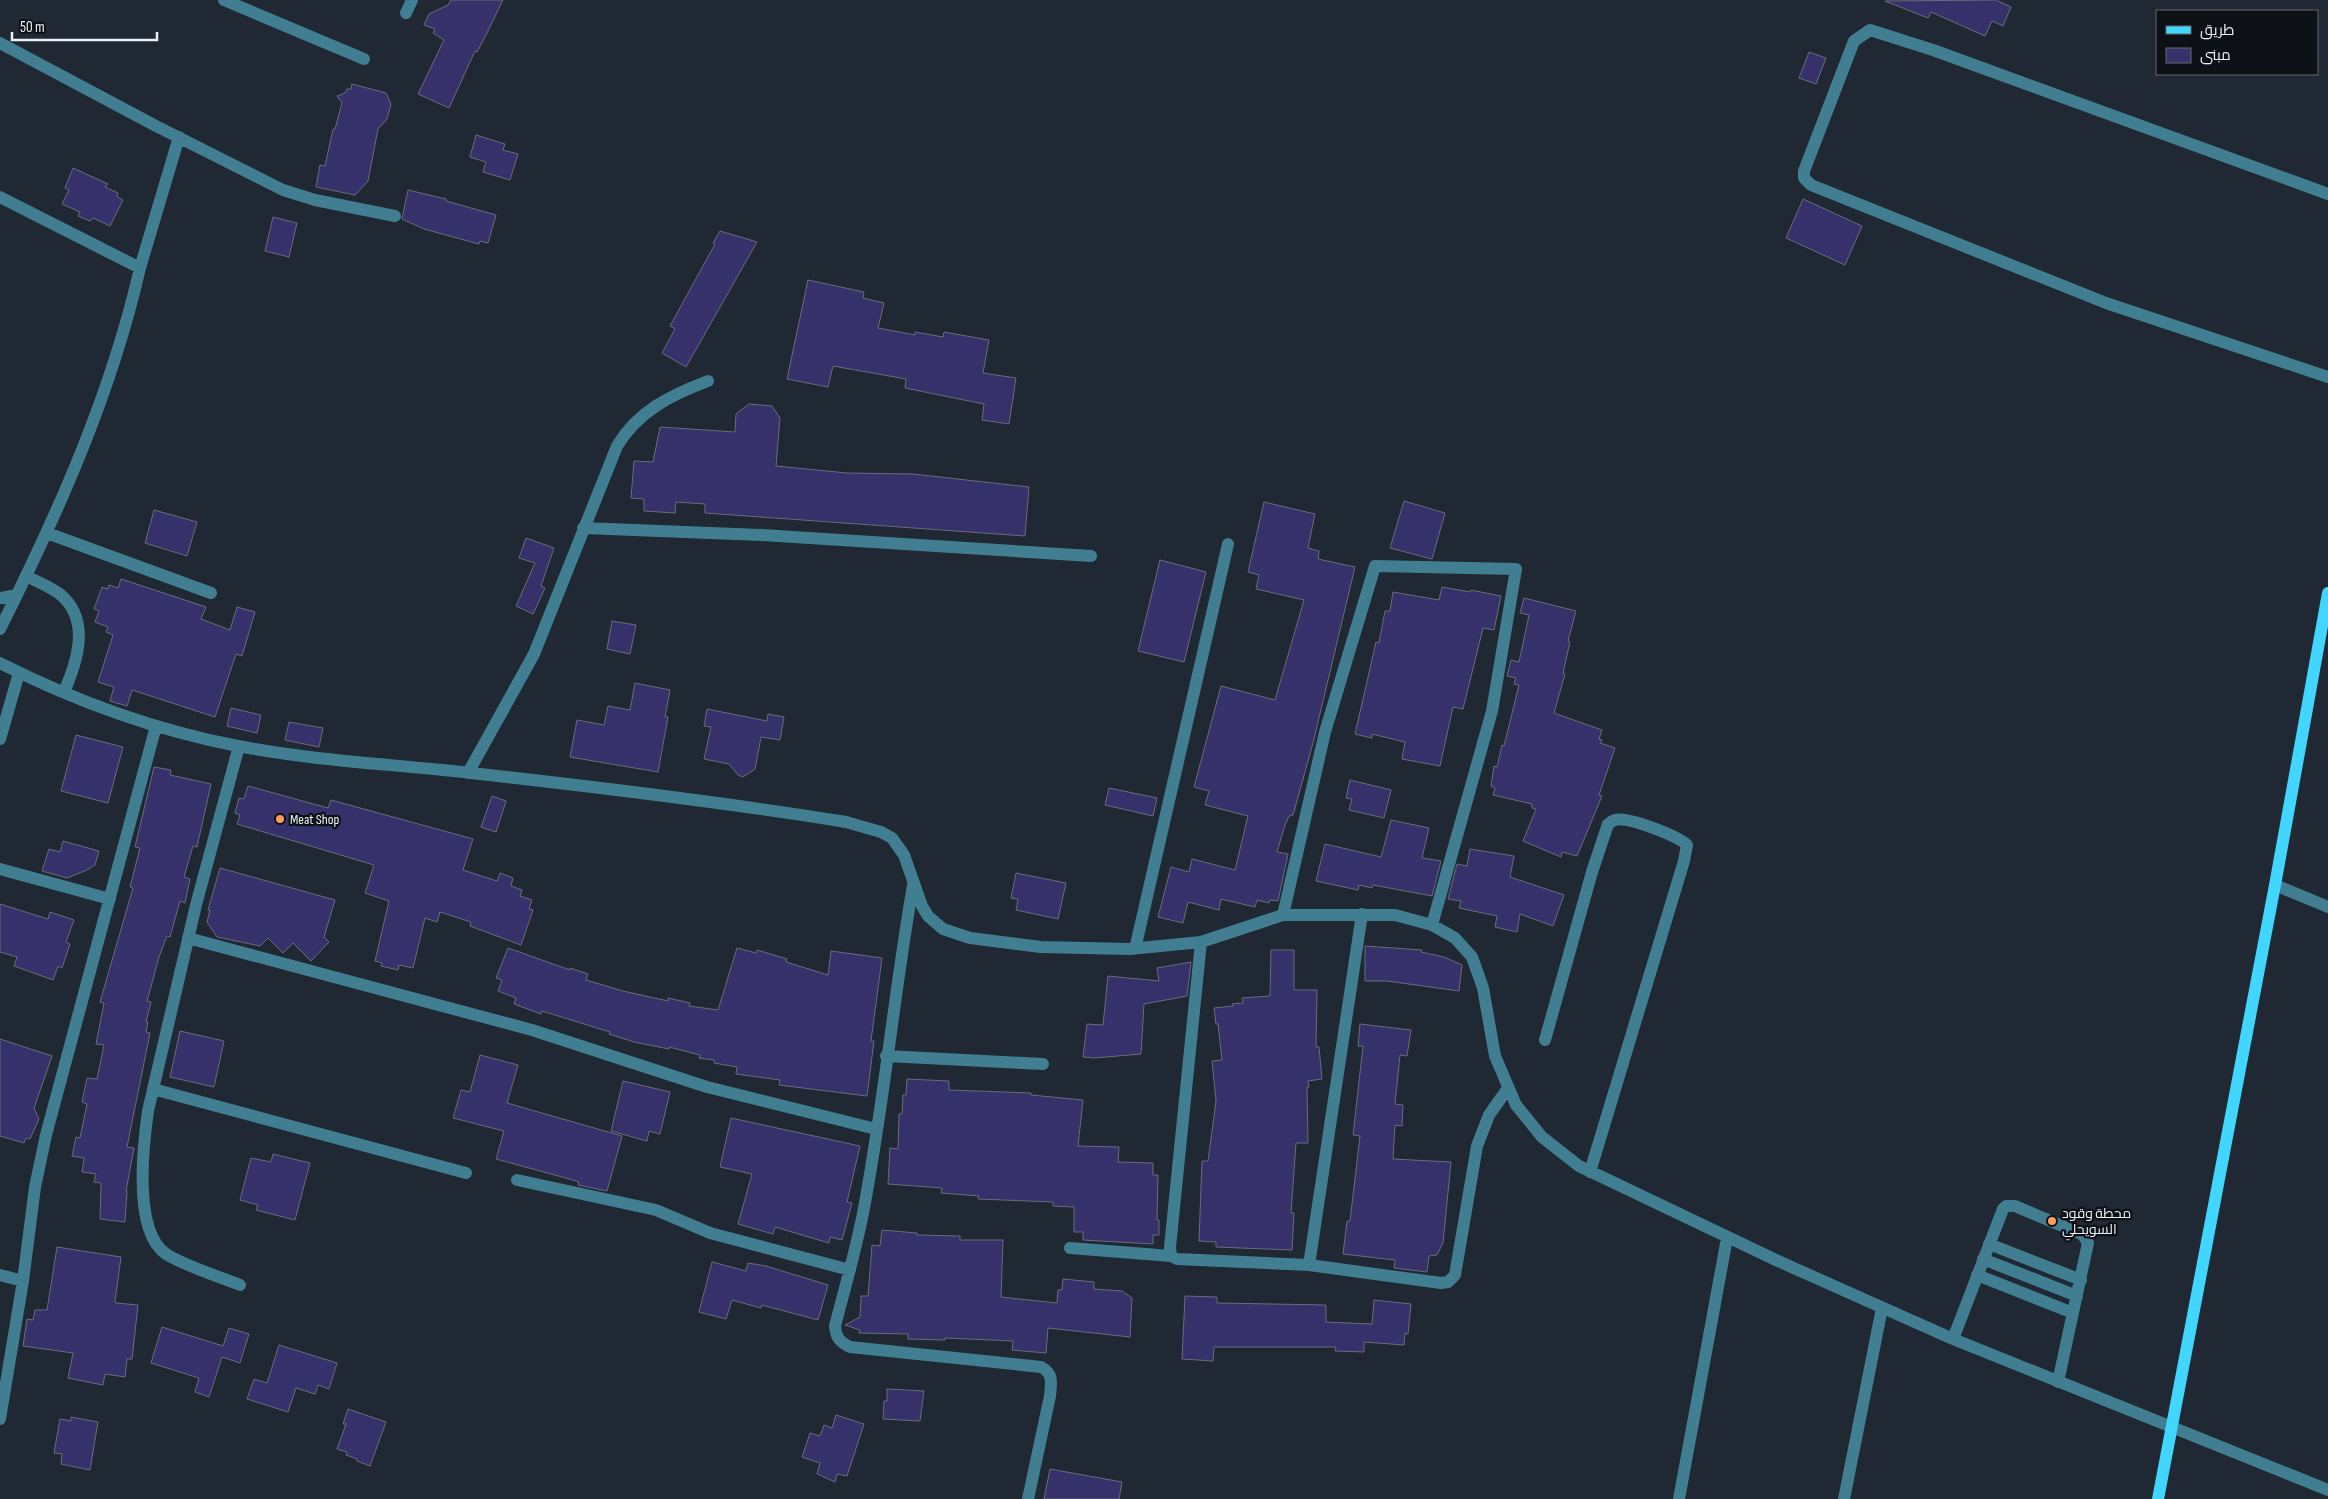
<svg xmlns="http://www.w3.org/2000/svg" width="2328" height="1499" font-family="'Sofia Sans Condensed',Cairo,sans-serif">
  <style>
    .building { fill: #36316a; stroke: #6b6b7a }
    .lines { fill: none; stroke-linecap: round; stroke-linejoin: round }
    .minor { stroke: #417e92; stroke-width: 12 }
    .major { stroke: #42d6fe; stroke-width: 12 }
    .poi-dot { fill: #ff9b5b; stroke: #0d1115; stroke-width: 2 }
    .labels { text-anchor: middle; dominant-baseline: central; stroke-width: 4.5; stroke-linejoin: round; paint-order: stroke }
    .poi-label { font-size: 14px; fill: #ebf1f8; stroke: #0d1115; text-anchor: start }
  </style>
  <rect width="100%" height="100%" fill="#1f2833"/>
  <path class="building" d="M451 0H503L485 37 477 52 475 51 449 108 418 94 444 40 433 33 435 29 424 25 429 14 448 5Z
    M1996 0 2011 7 2003 26 1992 21 1985 36 1931 12 1928 18 1885 1Z
    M1809 52 1826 58 1816 84 1799 78Z
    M352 84 386 93 391 104 387 119 378 129 368 181 355 195 316 187 320 165 325 166 333 129H335L342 103 337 96 345 93 347 89H351Z
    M476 135 505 144 503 150 518 154 510 180 483 172 486 162 470 157Z
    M73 168 108 184 105 187 118 193 117 197 123 200 110 226 93 218 90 221 78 216 80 212 62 204 69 190 65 188Z
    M408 190 446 199V201L496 215 488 243 480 241 479 244 424 229 402 219Z
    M1803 199 1862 226 1845 265 1786 238Z
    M273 217 297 223 289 257 265 251Z
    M720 231 757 242 686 367 662 353 675 329 670 326 715 244 713 243Z
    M808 280 864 292 863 298 884 303 878 328 915 335V332L943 337 944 332 989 340 983 373 1016 378 1009 424 982 420 984 404 905 388 906 379 833 366 828 387 787 379Z
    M749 404 772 406 780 418 776 466 847 473 913 474 1029 487 1025 536 705 513V504L676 502 675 513 644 511V499L631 498 634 461 653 462 660 427 735 432 736 414Z
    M1404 501 1445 513 1432 559 1390 548Z
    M1264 502 1315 514 1308 548 1319 551 1318 559 1355 567 1313 743 1293 815 1289 816 1285 825 1277 852 1288 854 1278 901 1270 900 1269 903 1257 900 1255 907 1221 899 1219 910 1188 902 1183 923 1158 917 1171 867 1189 872 1192 859 1235 870 1248 816 1205 805 1209 791 1194 787 1221 686 1275 700 1304 600 1256 589 1259 575 1248 572Z
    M154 510 197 522 187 556 145 543Z
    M526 538 554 548 541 586 545 588 533 614 516 606 535 563 519 558Z
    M1160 560 1206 572 1184 662 1138 651Z
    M121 579 206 607 201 619 230 630 237 607 255 612 242 656 236 654 215 717 132 690 127 706 110 701 114 687 98 682 113 635 106 632 108 627 95 622 99 611 94 609 102 587 108 589 109 585 118 588Z
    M1442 587 1470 592 1471 590 1501 596 1494 630 1483 628 1463 709 1453 707 1440 766 1402 759 1405 742 1372 734V738L1355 734 1376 642 1379 643 1385 611H1390L1393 592 1439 600Z
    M1524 598 1576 611 1568 641 1570 642 1563 673 1565 674 1554 713 1602 730 1599 739 1602 740 1600 743 1615 748 1599 795 1602 796 1577 856 1562 852 1561 857 1523 841 1536 809 1532 808V804L1493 795 1495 788 1491 786 1494 766 1497 767 1502 745 1504 746 1519 685 1514 684 1516 678 1507 676 1511 660 1519 662 1529 615 1520 613Z
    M612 621 636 625 630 654 607 649Z
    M635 683 670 690 665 717H668L658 772 570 757 577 720 604 725 608 706 630 710Z
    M231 708 261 715 257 733 227 726Z
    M707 709 767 721 768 714 784 717 780 740 761 737 755 769 743 777 738 775 729 764 704 759 711 727 704 726Z
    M289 722 323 728 319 747 285 740Z
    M76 735 123 747 108 803 61 791Z
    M154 767 171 770 170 775 211 784 197 847 193 846 184 877 190 879 185 903 180 901 170 937 167 936 159 957 147 1001 151 1002 146 1022H148L146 1032 150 1033 127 1147 134 1148 126 1191H127L125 1222 100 1219 101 1183 94 1182 96 1174 82 1172 84 1158 72 1156 76 1137 80 1138 87 1104 82 1102 87 1078 97 1079 104 1045 96 1044 104 1003 100 1002 133 888 130 887 140 848 135 847Z
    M1350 780 1391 790 1384 818 1349 810 1352 799 1346 798Z
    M248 786 328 808 331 800 473 839 463 870 497 881 500 873 513 878 511 886 522 890 520 896 532 900 529 909 533 910 521 945 470 926 471 922 440 912 437 922 425 918 413 968 399 965 398 970 381 966 382 963 375 961 389 901 365 893 374 865 237 824 240 815 235 813 239 798 244 799Z
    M1109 788 1157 798 1153 816 1105 805Z
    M492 796 506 801 496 832 481 827Z
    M1391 820 1429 828 1422 858 1441 861 1432 896 1373 885 1372 888 1359 885 1358 890 1316 881 1325 844 1381 857Z
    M63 841 99 851 95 865 87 870 67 878 42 871 49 849 60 852Z
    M1470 849 1514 856 1510 877 1564 895 1553 926 1520 914 1517 932 1495 927 1497 916 1459 908 1461 901 1448 899 1457 864 1467 866Z
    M220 868 335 900 324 937 329 942 311 961 293 943 283 953 268 938 260 946 217 937 207 922 210 910H208Z
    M1016 873 1066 883 1058 919 1016 910 1018 899 1011 898Z
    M0 904 48 919 50 912 74 920 66 942 70 944 62 968 58 966 53 980 14 966 17 957 0 952Z
    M1365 946 1422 950 1421 952 1444 957 1462 965 1459 991 1387 981H1365Z
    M508 948 570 970V968L588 974 586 980 623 991 668 1001V998L690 1003 689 1006 718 1010 737 948 756 953 757 950 787 959 786 962 828 975 831 951 882 958 871 1041H874L867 1096 779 1085 780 1080 736 1074 737 1067 714 1063V1060L699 1058 700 1055 669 1047V1049L634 1042 609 1034 610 1032 542 1011 541 1014 514 1004 516 998 498 991 502 980 496 978Z
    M1271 950H1294V990H1317L1316 1047H1319L1322 1079 1308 1081 1309 1087H1307L1308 1143H1296L1291 1213H1294L1292 1250 1216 1247V1242L1199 1241 1202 1161H1208L1216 1101 1212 1061 1222 1060 1218 1024H1216L1214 1008 1233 1006 1232 1004 1243 1003 1242 998 1270 996Z
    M1191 962 1187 996 1144 1004 1141 1054 1094 1058 1083 1057 1087 1024 1103 1025 1108 976 1159 981 1157 968Z
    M1360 1024 1411 1030 1407 1056 1400 1055 1395 1104 1403 1105 1402 1126 1395 1125 1393 1159 1451 1162 1443 1243 1437 1255 1429 1256 1427 1272 1394 1268 1395 1260 1343 1254 1347 1221H1350L1360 1136 1353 1135 1363 1046H1358Z
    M180 1031 224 1041 214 1087 170 1077Z
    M0 1039 52 1056 34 1108 39 1119 30 1139 26 1138 24 1143 0 1136Z
    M480 1055 518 1065 507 1103 622 1136 607 1191 578 1185 579 1182 573 1180 496 1159 504 1131 453 1118 461 1090 470 1092Z
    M907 1079 949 1081V1090L1031 1093V1095L1083 1100 1078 1146 1119 1147 1118 1162 1153 1163V1175H1158L1157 1220H1159V1235H1153V1244L1083 1240V1232H1074V1207L1053 1206V1202L978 1199 979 1196 941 1193 942 1188 888 1184 890 1148 898 1149 899 1114H902L903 1095H906Z
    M623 1081 670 1092 660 1134 649 1131 647 1141 611 1131Z
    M731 1118 860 1146 847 1202 852 1203 842 1240 830 1237 829 1243 775 1227 773 1234 738 1224 752 1174 720 1167Z
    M273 1154 310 1163 295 1220 256 1210 258 1205 240 1200 251 1158 271 1162Z
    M882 1230 917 1233V1235L960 1236V1240H1003L1001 1297 1057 1303 1058 1290H1062L1063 1279 1094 1282V1289L1122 1291 1132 1298 1130 1337 1048 1328 1046 1353 1012 1350 1013 1341 945 1338V1340L908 1339V1334L859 1333 860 1330 845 1325 860 1317 861 1296H868L872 1245 880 1246Z
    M57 1247 121 1257 115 1301 116 1303 138 1305 132 1359H127L125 1377 105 1374 103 1385 68 1378 73 1353 23 1346 27 1319 33 1320 35 1310H47Z
    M712 1262 746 1271 748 1263 766 1266 828 1285 818 1320 762 1305 761 1308 732 1300 726 1319 699 1312Z
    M1185 1296 1217 1297V1303L1326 1305V1322L1372 1324 1374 1300 1411 1304 1408 1334 1405 1333 1404 1345 1364 1342V1352L1335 1351 1336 1347H1214L1213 1361 1182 1359Z
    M162 1327 223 1346 229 1328 249 1334 240 1363 222 1357 209 1397 195 1392 199 1378 151 1363Z
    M279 1345 337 1363 329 1389 318 1385 315 1394 296 1388 288 1412 247 1399 254 1379 267 1383Z
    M887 1389 924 1391 920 1421 883 1419 884 1401H887Z
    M348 1409 386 1422 370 1466 357 1461V1459L346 1455 347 1452 337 1449 346 1424H343Z
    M836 1415 864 1424 847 1476 837 1474 835 1482 817 1474 820 1463 802 1457 810 1433 820 1436 824 1425 832 1428Z
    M71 1417 98 1422 90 1470 61 1464 62 1454 54 1453 60 1419 71 1421Z
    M1050 1469 1122 1482 1119 1499H1044Z"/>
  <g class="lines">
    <path class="minor" d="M224 0 364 59
      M406 13 412 0
      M0 43 156 126 283 190 315 200 395 216
      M2328 194 1933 50 1870 30 1854 41 1804 171V178L1811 185 2106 303 2328 377
      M0 197 140 268 179 137
      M583 528 761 535 1091 556
      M47 533 211 593
      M26 576C38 582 51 587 61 595 91 621 77 662 64 692
      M0 598 17 595
      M0 629C58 513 111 395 140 268
      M0 663C75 701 155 730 238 746 315 761 393 764 471 773 597 787 722 802 846 822L881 832 892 838 904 855 922 906 928 916 943 929 970 938 1041 947 1130 949 1201 942 1283 915H1395L1432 925 1455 938 1472 957 1483 988 1495 1056 1516 1105 1542 1137 1579 1166 1778 1261 1953 1339 2328 1490
      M0 739 19 673
      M239 746 196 905 148 1111C143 1146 133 1231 166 1254 183 1265 220 1277 240 1285
      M468 773 534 654 617 446C638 411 671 395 708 381
      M0 869 110 899
      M913 885C895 988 885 1093 866 1197 859 1240 846 1283 835 1326 836 1338 840 1342 850 1347L1041 1367C1054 1374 1051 1383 1050 1396L1028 1499
      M2275 885 2328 907
      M1283 915 1325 732 1375 566 1516 569 1492 711 1432 925
      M188 938 532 1030 707 1087 876 1129
      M1135 949 1228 544
      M1545 1040 1592 872 1608 824C1610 823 1613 820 1615 820 1627 816 1678 836 1687 845L1684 861 1590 1172
      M886 1056 1043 1064
      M153 1089 466 1173
      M517 1180 656 1210 710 1233 850 1270
      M1989 1244 2081 1280
      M1070 1248 1171 1256 1177 1259 1309 1265 1441 1283 1448 1282 1455 1275 1477 1146 1489 1115 1508 1088
      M1171 1256 1170 1247 1201 942
      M1983 1259 2077 1296
      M1309 1265 1362 914
      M0 1275 23 1281
      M1977 1275 2073 1313
      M1953 1339 2003 1209 2006 1206H2015L2079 1233 2083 1235 2088 1243 2058 1382
      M0 1419 23 1281 35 1187 46 1135 156 726
      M1679 1499 1727 1238
      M1844 1499 1882 1308"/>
    <path class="major" d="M2158 1499 2275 885 2328 593"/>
  </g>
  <g class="poi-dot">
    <circle cx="280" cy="819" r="5"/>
    <circle cx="2052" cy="1221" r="5"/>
  </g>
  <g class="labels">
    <g class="poi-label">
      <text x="290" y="819">Meat Shop</text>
      <text x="2062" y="1213">محطة وقود<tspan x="2062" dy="16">السويحلي</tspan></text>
    </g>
  </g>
  <rect x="2156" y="10" width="162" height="65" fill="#0d1115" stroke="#666b70"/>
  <rect x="2166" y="26" width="25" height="8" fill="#42d6fe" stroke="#666b70"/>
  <text x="2200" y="35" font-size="15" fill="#ebf1f8">طريق</text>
  <rect x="2166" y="48" width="25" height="15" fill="#36316a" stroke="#666b70"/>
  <text x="2200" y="60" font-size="15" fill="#ebf1f8">مبنى</text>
  <path d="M12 32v8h145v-8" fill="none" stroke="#ebf1f8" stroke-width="2.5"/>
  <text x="20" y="32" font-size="15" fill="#ebf1f8" stroke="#0d1115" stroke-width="4" paint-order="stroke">50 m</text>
</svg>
